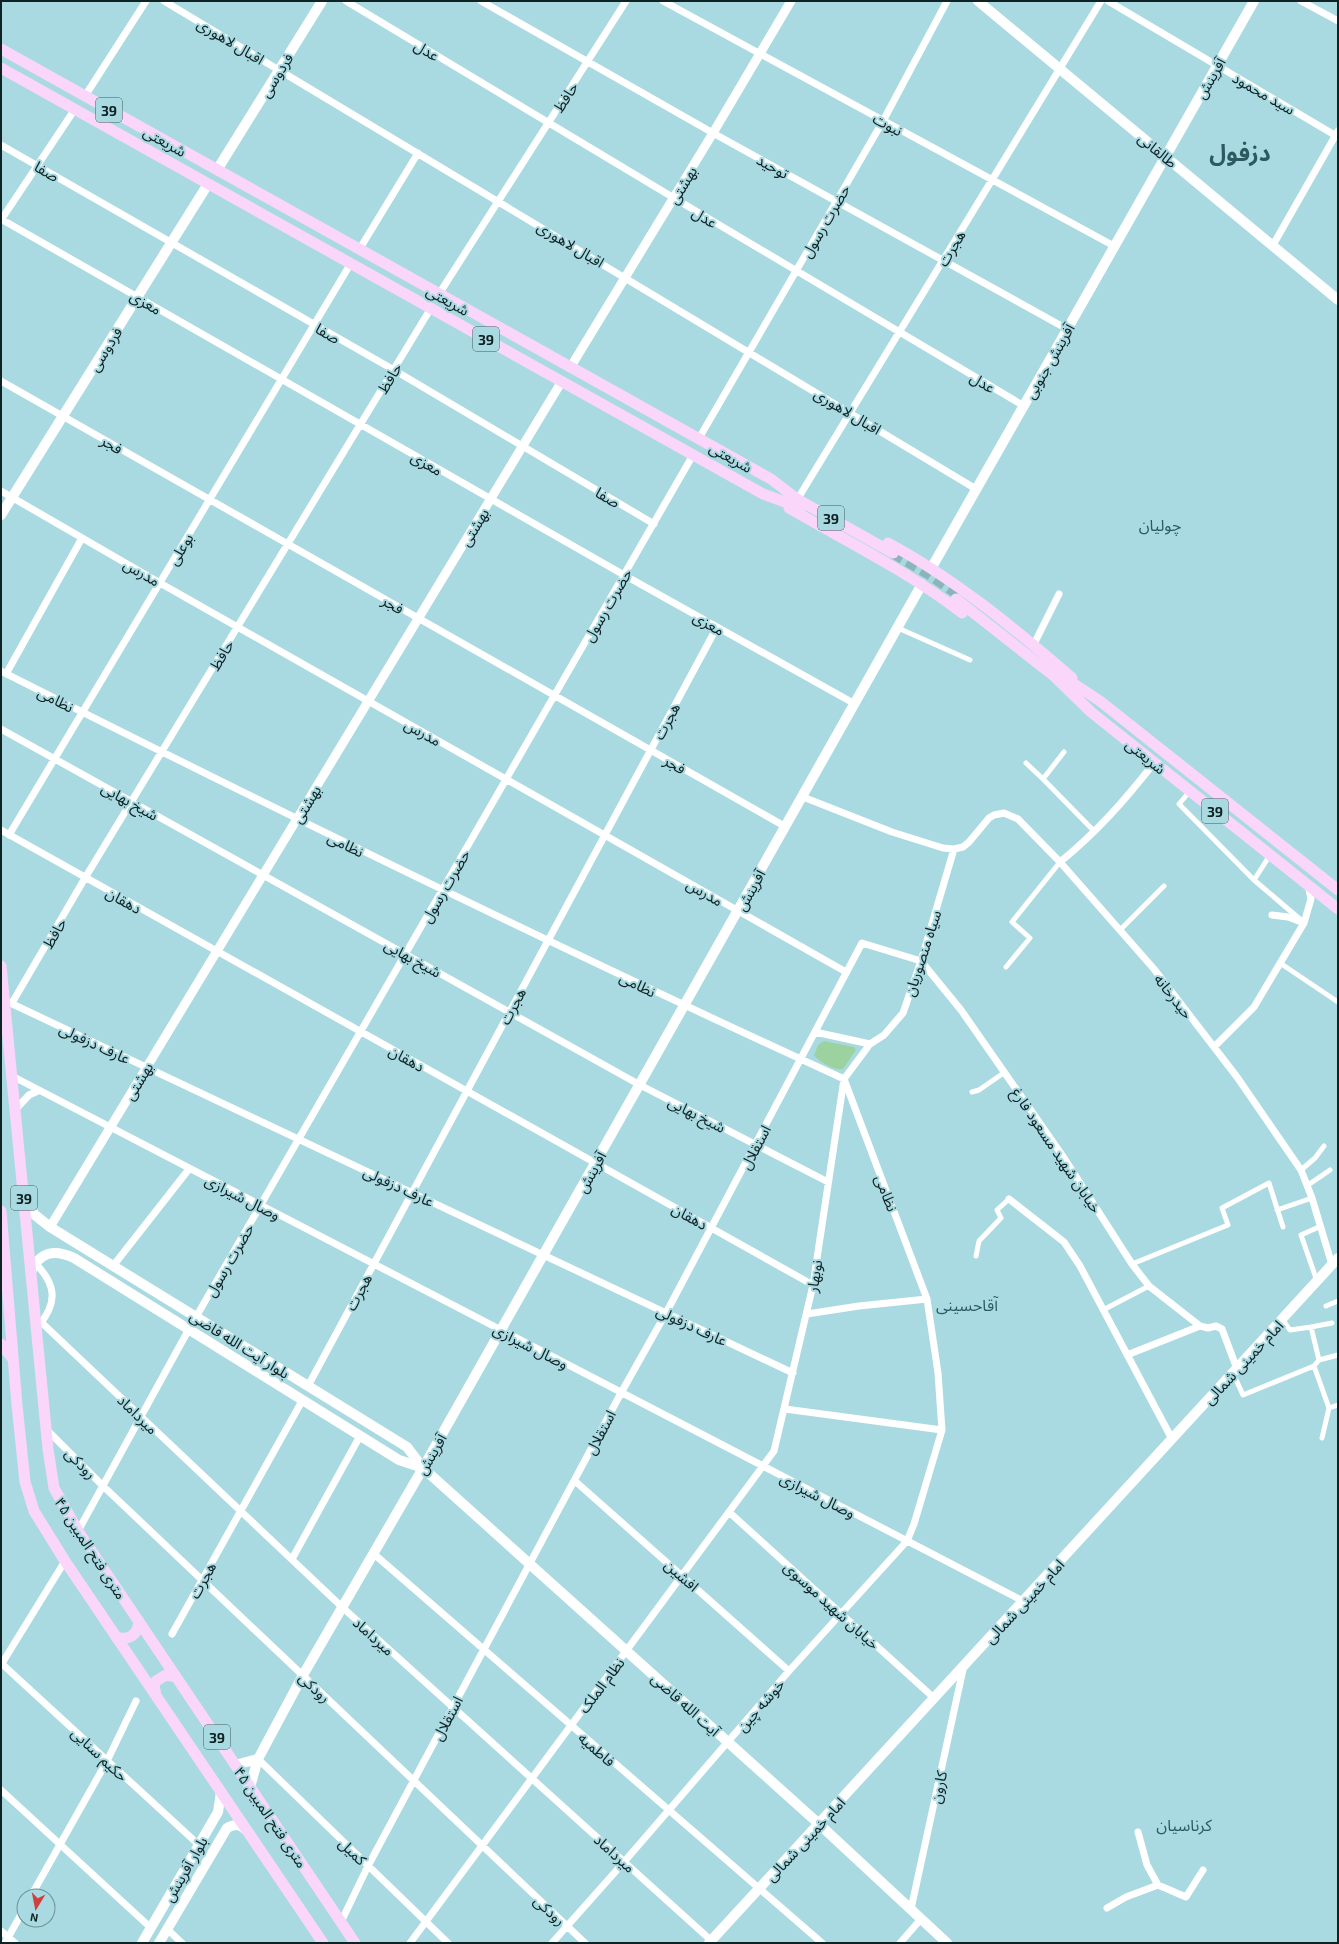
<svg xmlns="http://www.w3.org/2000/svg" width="1339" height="1944" font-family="'Exo 2','Noto Sans Arabic',sans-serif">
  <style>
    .green { fill: #9cd2a0 }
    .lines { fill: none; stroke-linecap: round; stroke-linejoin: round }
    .primary-tunnel { stroke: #8bb5bb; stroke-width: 11; stroke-dasharray: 11 5.5; stroke-linecap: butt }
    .pedestrian { stroke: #fff; stroke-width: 5 }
    .minor { stroke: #fff; stroke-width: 7 }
    .tertiary { stroke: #fff; stroke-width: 9 }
    .secondary { stroke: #fff; stroke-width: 10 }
    .primary { stroke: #fad6fa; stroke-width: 11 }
    .labels { text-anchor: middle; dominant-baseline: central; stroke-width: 4; stroke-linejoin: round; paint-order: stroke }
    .shield { fill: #aadae1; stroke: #3e595d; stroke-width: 1 }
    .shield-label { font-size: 14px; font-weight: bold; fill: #0f2224 }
    .street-label { font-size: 15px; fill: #0f2224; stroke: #aadae1 }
    .neighbourhood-label { font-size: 16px; fill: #2d5a60; stroke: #aadae1 }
    .town-label { font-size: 23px; font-weight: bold; fill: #2d5a60; stroke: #aadae1 }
  </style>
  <rect width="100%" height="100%" fill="#aadae1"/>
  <path class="green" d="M824 1041 854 1047 856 1050 843 1069C835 1071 819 1062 814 1055L818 1045Z"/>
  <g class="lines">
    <path class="primary-tunnel" d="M893 553 929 574 959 595"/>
    <path class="pedestrian" d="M898 628 970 660
      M1026 763 1043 779 1064 752
      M1043 779 1095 832
      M1190 791 1179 804 1254 880 1301 920
      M1254 880 1270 855
      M1120 930 1164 886
      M1280 963 1338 1002
      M1006 967 1030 938 1012 922 1060 862
      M972 1092 979 1090 1005 1072
      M1301 1170 1315 1158 1324 1146
      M1308 1185 1330 1170
      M1277 1210 1312 1198
      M976 1256 979 1241 1001 1218 997 1210 1009 1199
      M1132 1264 1228 1225 1222 1208 1269 1183 1283 1227
      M1317 1281 1301 1235 1321 1226
      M1326 1306 1338 1301
      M1103 1310 1149 1286
      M1282 1319 1290 1330 1311 1327 1319 1360 1314 1366 1329 1408
      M1311 1327 1332 1323
      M1319 1360 1338 1355
      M1233 1373 1243 1395 1314 1366
      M1322 1438 1329 1408 1338 1405"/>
    <path class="minor" d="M164 1 976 489
      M346 1 674 198 1024 406
      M481 1 713 133 1067 329
      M663 1 1114 246
      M1108 1 1338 137
      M1301 1 1338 21
      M85 96 146 1
      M1 145 394 370 654 524
      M1 219 624 575 855 704
      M1 220 75 109
      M1273 245 1338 131
      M359 250 418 153
      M439 294 626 1
      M1 381 786 827
      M698 440 883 121 947 1
      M1 491 160 583 846 972
      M800 495 1101 1
      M1033 646 1059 594
      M1 671C280 812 560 949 844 1079L927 1299 938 1373 942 1430 914 1524 907 1541 789 1671 624 1862 552 1943
      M6 674 82 538
      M1 729 640 1085 828 1182
      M803 797 892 832 943 848 954 849 963 847 969 842 989 818 994 815 1004 813 1018 819 1060 862 1154 969 1237 1077 1301 1170 1312 1198 1332 1265
      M1 830 813 1285
      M9 835 351 263
      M1060 862C1097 832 1125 800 1154 763
      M1272 915 1288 917 1304 923
      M4 1000 793 1373
      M12 1003 85 878 431 308
      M815 1032 870 1044
      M1214 1047 1254 1007 1304 923 1311 899 1308 885
      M12 1076 1023 1601
      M15 1110 29 1095 38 1091
      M1009 1199 1064 1242 1080 1266 1172 1439
      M35 1263C55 1283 59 1302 39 1325
      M113 1266 189 1169
      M807 1314 859 1306 927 1299
      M196 1317 693 455
      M41 1322 342 1607 714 1943
      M1127 1355 1200 1326
      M308 1386 717 627
      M785 1409 942 1430
      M47 1430 103 1486 585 1943
      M575 1481 789 1671
      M729 1512 934 1698
      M78 1531 189 1329
      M374 1554 822 1943
      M292 1559 360 1436
      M172 1634 302 1401
      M1 1663 199 1845
      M1 1665 65 1561
      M258 1759 448 1943
      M1 1790 151 1928
      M1138 1832 1147 1865 1158 1885 1186 1897 1203 1870
      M31 1896 107 1761 136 1701
      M1107 1908 1126 1897 1158 1885
      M911 1909 964 1665
      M341 1922 368 1866 453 1707 621 1393 666 1313 862 943 921 961 961 1010 1062 1155 1132 1264 1149 1286 1200 1326 1208 1328 1216 1326 1222 1329 1237 1369
      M167 1929 182 1943
      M1 1931 15 1943
      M5 1943 24 1909
      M410 1943 774 1451 813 1285 844 1079 870 1044 884 1035 903 1013 921 961 954 849
      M900 1943 921 1919"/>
    <path class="tertiary" d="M570 368 713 133 791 1
      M50 1227 562 381"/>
    <path class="secondary" d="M978 1 1338 300
      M217 170 322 1
      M1 515 208 184
      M932 567 1254 1
      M24 1197 35 1215 50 1227 407 1447 423 1468 819 1824 947 1943
      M31 1272C40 1251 55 1249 74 1258L399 1460 423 1468
      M235 1765 258 1759
      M250 1787 258 1759 303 1675 423 1468 922 584
      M142 1943 218 1812 221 1792
      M159 1943 227 1828C236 1823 240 1824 247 1831
      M709 1943 1338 1258"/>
    <path class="primary" d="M1 49 771 479 797 499 893 553
      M1 68 763 494 801 508
      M789 508C848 542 909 572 962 613
      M888 543C955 579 1014 628 1072 678
      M956 599 1054 676 1091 712 1338 909
      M1062 676 1100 701 1338 890
      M1 966 48 1449 54 1488 78 1531 355 1943
      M1 1211 17 1405 25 1482 34 1511 65 1561 323 1943
      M1 1344 13 1359
      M116 1637C129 1641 138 1635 139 1621
      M156 1695 154 1686 156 1681 166 1675 176 1677"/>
  </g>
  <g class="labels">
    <g class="shield">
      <rect x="96" y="98" width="26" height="24" rx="3"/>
      <rect x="473" y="327" width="26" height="24" rx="3"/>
      <rect x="818" y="506" width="26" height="24" rx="3"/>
      <rect x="1202" y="799" width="26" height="24" rx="3"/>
      <rect x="11" y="1186" width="26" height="24" rx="3"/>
      <rect x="204" y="1725" width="26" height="24" rx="3"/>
    </g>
    <g class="shield-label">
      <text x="109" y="110">39</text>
      <text x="486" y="339">39</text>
      <text x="831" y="518">39</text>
      <text x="1215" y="811">39</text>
      <text x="24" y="1198">39</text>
      <text x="217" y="1737">39</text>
    </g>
    <g class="street-label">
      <text transform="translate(231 41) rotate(31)">اقبال لاهوری</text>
      <text transform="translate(427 50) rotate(31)">عدل</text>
      <text transform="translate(276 75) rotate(-58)">فردوسی</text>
      <text transform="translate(1210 78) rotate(-60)">آفرینش</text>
      <text transform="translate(1264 93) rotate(30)">سید محمود</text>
      <text transform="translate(565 97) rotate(-57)">حافظ</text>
      <text transform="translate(888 124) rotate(29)">نبوت</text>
      <text transform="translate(165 141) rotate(29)">شریعتی</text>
      <text transform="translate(1158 150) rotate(40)">طالقانی</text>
      <text transform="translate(773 166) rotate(29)">توحید</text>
      <text transform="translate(47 171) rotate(30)">صفا</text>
      <text transform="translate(682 185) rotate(-59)">بهشتی</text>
      <text transform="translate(705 217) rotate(31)">عدل</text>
      <text transform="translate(825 221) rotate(-60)">حضرت رسول</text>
      <text transform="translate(571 244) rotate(31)">اقبال لاهوری</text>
      <text transform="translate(951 248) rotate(-59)">هجرت</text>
      <text transform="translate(448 300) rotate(29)">شریعتی</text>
      <text transform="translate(146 302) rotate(30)">معزی</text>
      <text transform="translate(328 333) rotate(30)">صفا</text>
      <text transform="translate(105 349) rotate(-58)">فردوسی</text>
      <text transform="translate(1049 361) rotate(-60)">آفرینش جنوبی</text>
      <text transform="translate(389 378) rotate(-59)">حافظ</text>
      <text transform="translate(983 382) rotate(31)">عدل</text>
      <text transform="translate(848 411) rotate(31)">اقبال لاهوری</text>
      <text transform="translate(112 444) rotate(30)">فجر</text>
      <text transform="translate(731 457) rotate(29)">شریعتی</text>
      <text transform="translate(427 463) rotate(30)">معزی</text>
      <text transform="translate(608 497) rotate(30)">صفا</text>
      <text transform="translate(474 527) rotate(-59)">بهشتی</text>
      <text transform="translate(180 549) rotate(-59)">بوعلی</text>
      <text transform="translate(142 572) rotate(30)">مدرس</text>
      <text transform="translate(393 604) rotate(29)">فجر</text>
      <text transform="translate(607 605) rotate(-60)">حضرت رسول</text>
      <text transform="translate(709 623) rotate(29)">معزی</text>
      <text transform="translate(221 655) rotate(-59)">حافظ</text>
      <text transform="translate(56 699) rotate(27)">نظامی</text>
      <text transform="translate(666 721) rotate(-62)">هجرت</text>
      <text transform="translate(423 732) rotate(29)">مدرس</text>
      <text transform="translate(1146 756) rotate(39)">شریعتی</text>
      <text transform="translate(675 764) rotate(29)">فجر</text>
      <text transform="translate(130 801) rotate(29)">شیخ بهایی</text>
      <text transform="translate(306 804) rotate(-59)">بهشتی</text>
      <text transform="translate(346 844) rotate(26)">نظامی</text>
      <text transform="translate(445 886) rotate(-60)">حضرت رسول</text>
      <text transform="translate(750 890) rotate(-61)">آفرینش</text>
      <text transform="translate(705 892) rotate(30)">مدرس</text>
      <text transform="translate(124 900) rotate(29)">دهقان</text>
      <text transform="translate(54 933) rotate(-60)">حافظ</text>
      <text transform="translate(922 953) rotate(-72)">سیاه منصوریان</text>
      <text transform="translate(413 958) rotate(29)">شیخ بهایی</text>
      <text transform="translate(638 984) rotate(26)">نظامی</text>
      <text transform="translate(1174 996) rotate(52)">حیدرخانه</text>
      <text transform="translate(512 1006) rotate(-62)">هجرت</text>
      <text transform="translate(95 1043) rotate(25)">عارف دزفولی</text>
      <text transform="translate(407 1058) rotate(29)">دهقان</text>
      <text transform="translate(138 1081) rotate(-59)">بهشتی</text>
      <text transform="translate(697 1114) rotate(27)">شیخ بهایی</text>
      <text transform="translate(755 1147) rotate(-62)">استقلال</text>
      <text transform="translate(1057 1150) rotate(56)">خیابان شهید مسعود فارغ</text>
      <text transform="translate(591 1172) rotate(-61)">آفرینش</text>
      <text transform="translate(399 1186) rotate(25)">عارف دزفولی</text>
      <text transform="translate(887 1193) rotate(69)">نظامی</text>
      <text transform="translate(243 1197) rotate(27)">وصال شیرازی</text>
      <text transform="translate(690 1216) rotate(29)">دهقان</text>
      <text transform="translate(229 1260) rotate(-60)">حضرت رسول</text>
      <text transform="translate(814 1276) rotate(-81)">نوبهار</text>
      <text transform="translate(358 1292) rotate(-62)">هجرت</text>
      <text transform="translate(692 1325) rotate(25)">عارف دزفولی</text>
      <text transform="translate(240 1344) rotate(32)">بلوار آیت الله قاضی</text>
      <text transform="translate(531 1346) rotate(27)">وصال شیرازی</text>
      <text transform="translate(1243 1362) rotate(-47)">امام خمینی شمالی</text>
      <text transform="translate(138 1414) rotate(44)">میرداماد</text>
      <text transform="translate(600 1432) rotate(-62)">استقلال</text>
      <text transform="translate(431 1454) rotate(-60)">آفرینش</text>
      <text transform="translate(81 1463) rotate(45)">رودکی</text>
      <text transform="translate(818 1495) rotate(27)">وصال شیرازی</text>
      <text transform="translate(91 1548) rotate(57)">۴۵ متری فتح المبین</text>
      <text transform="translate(682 1575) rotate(41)">افشین</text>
      <text transform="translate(202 1580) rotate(-61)">هجرت</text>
      <text transform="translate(1024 1601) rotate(-47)">امام خمینی شمالی</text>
      <text transform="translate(832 1605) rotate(42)">خیابان شهید موسوی</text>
      <text transform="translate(374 1636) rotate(42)">میرداماد</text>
      <text transform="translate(601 1685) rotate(-53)">نظام الملک</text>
      <text transform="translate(315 1687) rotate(43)">رودکی</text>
      <text transform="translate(686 1704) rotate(42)">آیت الله قاضی</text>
      <text transform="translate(760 1705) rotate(-49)">خوشه چین</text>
      <text transform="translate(447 1718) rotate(-62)">استقلال</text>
      <text transform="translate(597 1749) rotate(41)">فاطمیه</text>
      <text transform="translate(100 1754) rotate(43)">حکیم سنایی</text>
      <text transform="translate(938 1787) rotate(-78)">کارون</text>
      <text transform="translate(271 1817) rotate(56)">۴۵ متری فتح المبین</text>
      <text transform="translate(805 1839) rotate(-47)">امام خمینی شمالی</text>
      <text transform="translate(353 1851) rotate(44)">کمیل</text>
      <text transform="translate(615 1853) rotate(42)">میرداماد</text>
      <text transform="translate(185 1869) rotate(-60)">بلوار آفرینش</text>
      <text transform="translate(550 1910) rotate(43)">رودکی</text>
    </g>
    <g class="neighbourhood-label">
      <text x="1160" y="524">چولیان</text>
      <text x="967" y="1304">آقاحسینی</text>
      <text x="1184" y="1824">کرناسیان</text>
    </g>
    <g class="town-label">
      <text x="1240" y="152">دزفول</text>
    </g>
  </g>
  <rect width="1339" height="1944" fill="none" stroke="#0f2224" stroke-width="4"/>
  <g transform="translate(36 1908) rotate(190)"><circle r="19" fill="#aadae1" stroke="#6c9095"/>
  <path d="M0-3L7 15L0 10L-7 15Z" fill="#d0413d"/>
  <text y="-6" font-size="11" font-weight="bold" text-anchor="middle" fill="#0f2224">N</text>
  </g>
</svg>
